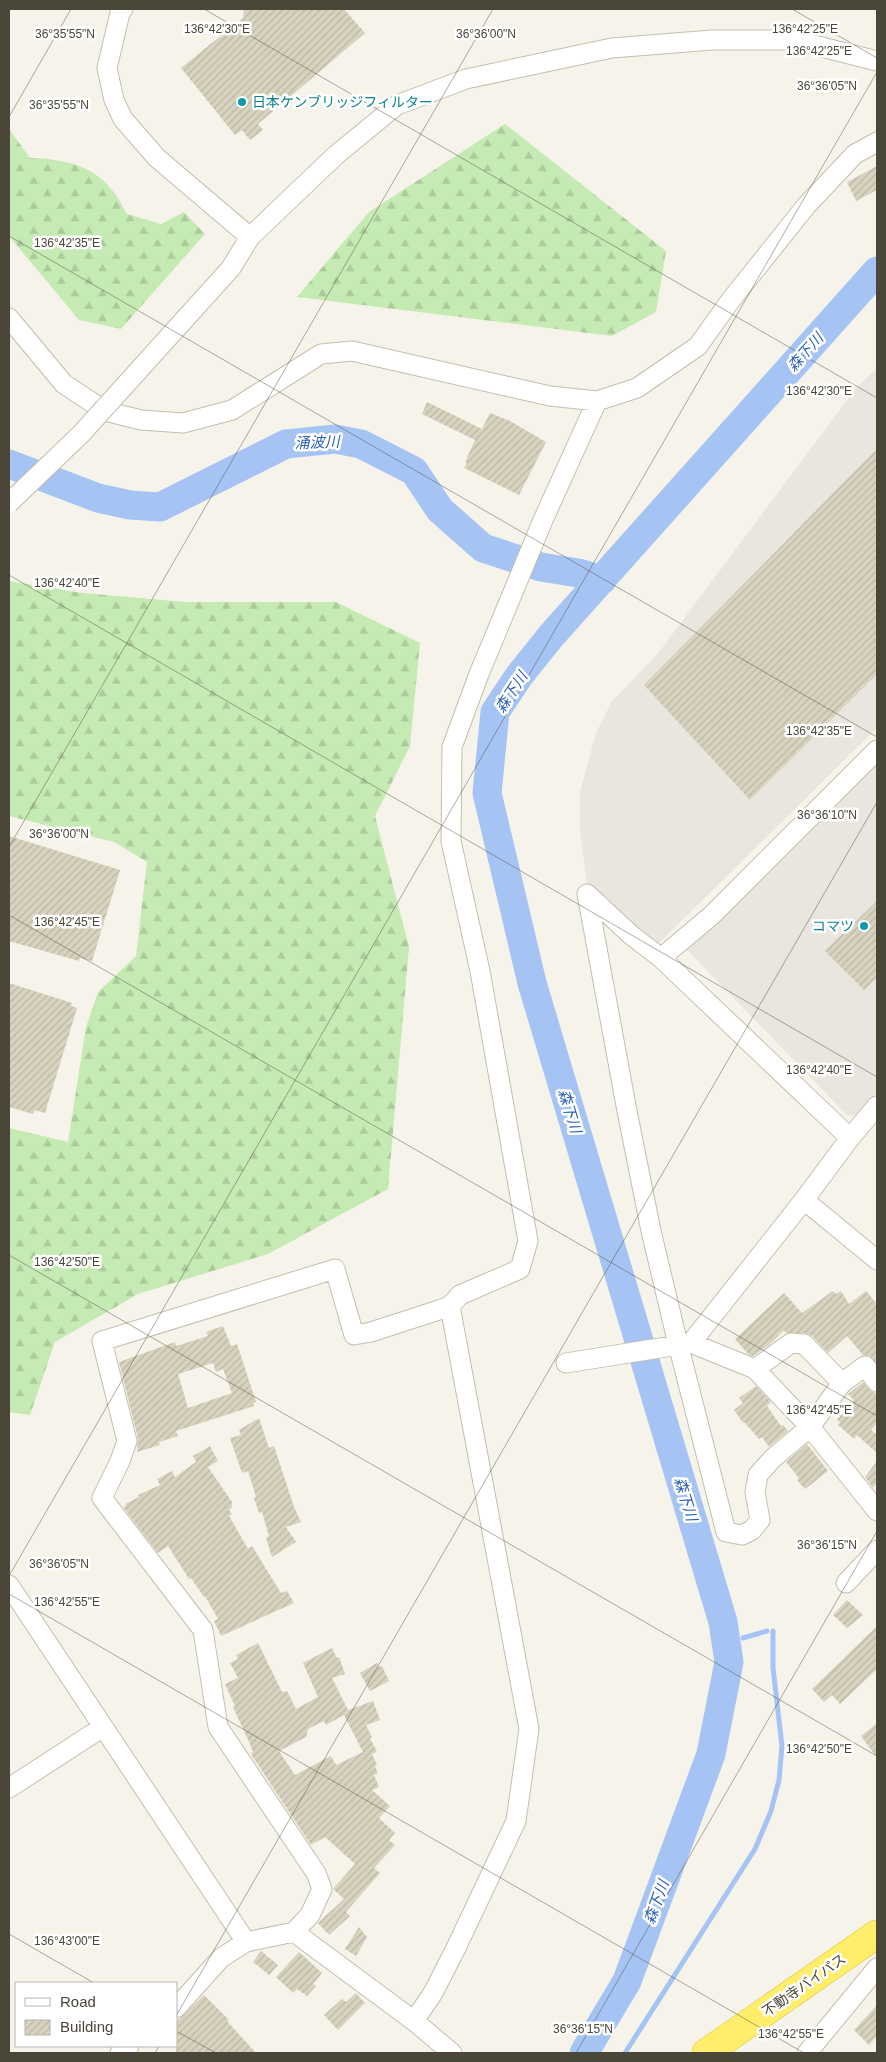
<svg xmlns="http://www.w3.org/2000/svg" width="886" height="2062" font-family="Helvetica,'Noto Sans JP',sans-serif">
  <style>
    .industrial { fill: #e8e6df }
    .forest { fill: url(#forest-firs) }
    .lines { fill: none; stroke-linecap: round; stroke-linejoin: round }
    .stream { stroke: #a6c4f3; stroke-width: 5 }
    .river { stroke: #a6c4f3; stroke-width: 29 }
    .building { fill: url(#building-hatch); fill-rule: evenodd }
    .minor-casing { stroke: #c2bfac; stroke-width: 21 }
    .highway-casing { stroke: #e2c738; stroke-width: 29 }
    .minor { stroke: #fff; stroke-width: 19 }
    .highway { stroke: #ffed6c; stroke-width: 28 }
    .minor-bridge-casing { stroke: #c2bfac; stroke-width: 21; stroke-linecap: butt }
    .minor-bridge { stroke: #fff; stroke-width: 19 }
    .ticks { fill: none; stroke: #4a4738; stroke-width: 1; stroke-opacity: 0.45 }
    .culture-dot { fill: #0f9aa8; stroke: #fff; stroke-width: 2 }
    .labels { text-anchor: middle; dominant-baseline: central; stroke-width: 5; stroke-linejoin: round; paint-order: stroke }
    .culture-label { font-size: 14px; fill: #0d838f; stroke: #fff; text-anchor: start }
    .street-label { font-size: 14px; fill: #4a4738; stroke: #fff }
    .water-label { font-size: 15px; font-style: italic; fill: #2c61bb; stroke: #fff }
    .ticks-label { font-size: 12px; text-anchor: middle; fill: #4a4738; stroke: #fff; stroke-width: 5; stroke-linejoin: round; paint-order: stroke }
  </style>
  <defs>
    <pattern id="forest-firs" width="22" height="20" patternUnits="userSpaceOnUse" patternTransform="scale(1.25)"><rect width="22" height="20" fill="#c6eab3"/><path d="M5 1l3.5 6h-7zM16 11l3.5 6h-7z" fill="#acca9b"/></pattern>
    <pattern id="building-hatch" width="6" height="6" patternUnits="userSpaceOnUse" patternTransform="scale(1.25)"><rect width="6" height="6" fill="#d8d3bf"/><path d="M-1 1l2-2M0 6l6-6M5 7l2-2" fill="none" stroke="#bbb6a5"/></pattern>
  </defs>
  <rect width="100%" height="100%" fill="#f6f4ea"/>
  <path class="industrial" d="M877 368V728L656 946 587 885 580 831V792L596 733 612 701 656 656 857 387Z
    M877 763V1091L859 1115 848 1116 686 949Z"/>
  <path class="forest" d="M505 124 666 251 656 312 612 336 297 297 369 212Z
    M9 129 30 158C62 159 92 164 113 191 118 197 122 206 127 214L161 224 184 212 205 234 121 329 79 320 9 236Z
    M9 581 83 593 186 602H336L420 643 410 746 375 816 409 947 388 1189 268 1254 138 1294 55 1342 30 1415 9 1412V1128L68 1142 86 1027 98 992 136 956 147 862 114 842 9 816Z"/>
  <g class="lines">
    <path class="stream" d="M743 1638 767 1631
      M625 2053 755 1849 771 1811 779 1780 782 1746 773 1668V1631"/>
    <path class="river" d="M9 464 98 498 130 505 160 507 286 444 335 439 361 444 414 471 440 510 483 548 541 567 578 573 602 580
      M584 2053 627 1981 711 1754 729 1662 723 1622 532 983 487 793 495 712 519 676 551 636 877 271"/>
  </g>
  <path class="building" d="M244 9H344L365 33 258 124 263 130 250 140 242 130 235 135 181 68 243 18Z
    M877 166V190L856 201 847 182Z
    M427 402 482 429 490 413 510 421 546 442 519 495 464 468 467 463 465 462 475 440 422 414Z
    M877 449V674L750 800 644 685Z
    M9 836 120 870 92 961 80 958 79 961 9 941Z
    M877 901V977L864 990 825 951Z
    M9 983 72 1003 71 1006 77 1008 45 1113 35 1110 33 1114 9 1107Z
    M833 1291 836 1294 841 1291 849 1304 866 1291 877 1304V1364L870 1356 863 1355 847 1336 828 1353 812 1336 805 1333H786L784 1330 769 1345 753 1356 749 1355 735 1339 784 1293 802 1313Z
    M223 1326 231 1346 237 1344 256 1402 253 1403 254 1406 176 1431 178 1436 159 1442 160 1445 137 1452 138 1438 119 1362 175 1342 176 1346 208 1336 206 1332ZM213 1363 216 1372 223 1369 232 1393 188 1408 178 1374Z
    M863 1382 872 1392 877 1393V1423L871 1430 877 1435V1453L857 1435 854 1439 838 1425 840 1422 837 1420 854 1400 848 1394Z
    M756 1386 771 1402 767 1406 781 1426 783 1425 788 1431 769 1447 762 1437 759 1439 744 1422 743 1423 734 1410 743 1403 739 1398Z
    M259 1418 269 1448 274 1446 294 1507 301 1522 286 1527 296 1542 272 1557 266 1538 269 1536 262 1512 259 1513 254 1498 256 1497 248 1471 242 1473 230 1438 241 1435 239 1430Z
    M807 1444 828 1471 805 1489 797 1480 799 1478 786 1462Z
    M210 1446 218 1461 208 1467 232 1502V1507L229 1510 232 1514 229 1516 248 1549 252 1546 281 1593 287 1591 294 1603 221 1636 214 1621 218 1619 205 1596 204 1597 191 1578 189 1579 168 1546 158 1553 123 1507 126 1506 125 1504 139 1497 138 1495 160 1485 157 1479 172 1471 175 1477 196 1462 193 1456Z
    M877 1461V1482L873 1488 865 1477Z
    M847 1600 863 1615 847 1628 833 1615Z
    M877 1626V1669L840 1704 832 1695 824 1702 812 1689Z
    M258 1643 282 1692 287 1691 296 1709 318 1697 303 1663 332 1648 337 1658 339 1657 345 1674 332 1678 348 1710 373 1701 380 1720 366 1725 372 1737 370 1738 377 1752 372 1754 377 1765 375 1766 378 1773 374 1775 379 1787 372 1790 390 1806 379 1818 395 1833 389 1840 395 1845 374 1868 380 1873 346 1912 350 1916 329 1935 318 1923 344 1899 333 1889 355 1864 325 1837 311 1845 251 1754 253 1752 250 1744 233 1707 235 1706 225 1684 238 1678 230 1663 238 1659 236 1655ZM344 1715 363 1752 336 1765 331 1756 295 1775 279 1751 306 1737 308 1729 324 1721 326 1725Z
    M377 1663 379 1667 382 1666 389 1681 370 1691 360 1673Z
    M877 1723V1758L861 1736Z
    M359 1927 367 1937 356 1956 345 1949Z
    M261 1951 278 1965 269 1975 253 1962Z
    M299 1952 322 1973 313 1984 316 1986 307 1996 297 1989 293 1993 276 1977Z
    M356 1993 365 2003 338 2030 324 2015 342 1999 346 2002Z
    M204 1995 229 2020 227 2021 256 2053H176V2022Z
    M877 2005V2036L869 2045 854 2030Z"/>
  <g class="lines">
    <defs>
      <path id="minor" d="M123 9 120 13 107 68 114 100 123 119 157 158 250 237
        M231 268 250 237 336 155 397 105 466 79 612 48 712 40H794L877 61
        M9 318 64 384 105 411 141 420 183 423 232 410 321 354 352 351 550 396 597 401 637 388 698 346 730 301 806 206 855 154 877 142
        M587 894 627 1111 651 1231 678 1344 726 1532 742 1535 752 1530 760 1520 755 1492 758 1475 772 1459 810 1427 842 1383 865 1366 877 1382
        M587 894 631 935 661 958
        M850 1138 661 958 712 915 877 750
        M804 1200 877 1260
        M691 1343 804 1200 850 1138 877 1106
        M566 1363 691 1343 755 1369 810 1427 877 1511
        M755 1369 791 1343 804 1344 842 1383
        M846 1583 877 1550
        M9 1585 246 1942
        M9 1788 103 1727
        M294 1932 414 2021 452 2053
        M176 2008 221 1958 246 1942 294 1932 310 1915 322 1889 316 1873 218 1727 203 1630 102 1498 120 1461 127 1441 102 1341 335 1269 354 1335 371 1332 439 1310 450 1306 460 1295 520 1269 528 1241 480 971 451 841 452 747 479 674 543 520 597 401
        M414 2021 433 1993 456 1948 516 1821 529 1729 450 1306
        M120 2053 129 2046
        M807 2053 877 1968"/>
      <path id="highway" d="M706 2053 877 1934"/>
    </defs>
    <use href="#minor" class="minor-casing"/>
    <use href="#highway" class="highway-casing"/>
    <use href="#minor" class="minor"/>
    <use href="#highway" class="highway"/>
    <defs>
      <path id="minor-bridge" d="M9 503 81 434 231 268"/>
    </defs>
    <use href="#minor-bridge" class="minor-bridge-casing"/>
    <use href="#minor-bridge" class="minor-bridge"/>
  </g>
  <path class="ticks" d="M204 9 877 398M792 9 877 58M9 117 71 9M9 236 877 737M9 575 877 1077M9 847 493 9M9 915 877 1416M9 1255 877 1756M9 1576 877 72M9 1594 804 2053M9 1934 94 1983M176 2016 877 802M176 2031 216 2053M155 2053 159 2046M576 2053 877 1531"/>
  <g class="culture-dot">
    <circle cx="242" cy="102" r="5"/>
    <circle cx="864" cy="926" r="5"/>
  </g>
  <g class="labels">
    <g class="culture-label">
      <text x="252" y="102">日本ケンブリッジフィルター</text>
      <text x="854" y="926" text-anchor="end">コマツ</text>
    </g>
    <g class="street-label">
      <text transform="translate(804 1985) rotate(-35)">不動寺バイパス</text>
    </g>
    <g class="water-label">
      <text transform="translate(805 352) rotate(-48)">森下川</text>
      <text transform="translate(317 442) rotate(-2)">涌波川</text>
      <text transform="translate(511 692) rotate(-57)">森下川</text>
      <text transform="translate(570 1111) rotate(73)">森下川</text>
      <text transform="translate(686 1499) rotate(73)">森下川</text>
      <text transform="translate(656 1902) rotate(-70)">森下川</text>
    </g>
  </g>
  <g class="ticks-label">
    <text x="805" y="33">136°42'25"E</text>
    <text x="217" y="33">136°42'30"E</text>
    <text x="65" y="38">36°35'55"N</text>
    <text x="486" y="38">36°36'00"N</text>
    <text x="819" y="55">136°42'25"E</text>
    <text x="827" y="90">36°36'05"N</text>
    <text x="59" y="109">36°35'55"N</text>
    <text x="67" y="247">136°42'35"E</text>
    <text x="819" y="395">136°42'30"E</text>
    <text x="67" y="587">136°42'40"E</text>
    <text x="819" y="735">136°42'35"E</text>
    <text x="827" y="819">36°36'10"N</text>
    <text x="59" y="838">36°36'00"N</text>
    <text x="67" y="926">136°42'45"E</text>
    <text x="819" y="1074">136°42'40"E</text>
    <text x="67" y="1266">136°42'50"E</text>
    <text x="819" y="1414">136°42'45"E</text>
    <text x="827" y="1549">36°36'15"N</text>
    <text x="59" y="1568">36°36'05"N</text>
    <text x="67" y="1606">136°42'55"E</text>
    <text x="819" y="1753">136°42'50"E</text>
    <text x="67" y="1945">136°43'00"E</text>
    <text x="583" y="2033">36°36'15"N</text>
    <text x="791" y="2038">136°42'55"E</text>
  </g>
  <rect width="886" height="2062" fill="none" stroke="#4a4738" stroke-width="20"/>
  <rect x="15" y="1982" width="162" height="65" fill="#ffffff" stroke="#b7b5af"/>
  <rect x="25" y="1998" width="25" height="8" fill="#ffffff" stroke="#b7b5af"/>
  <text x="60" y="2007" font-size="15" fill="#4a4738">Road</text>
  <rect x="25" y="2020" width="25" height="15" fill="url(#building-hatch)" stroke="#b7b5af"/>
  <text x="60" y="2032" font-size="15" fill="#4a4738">Building</text>
</svg>
